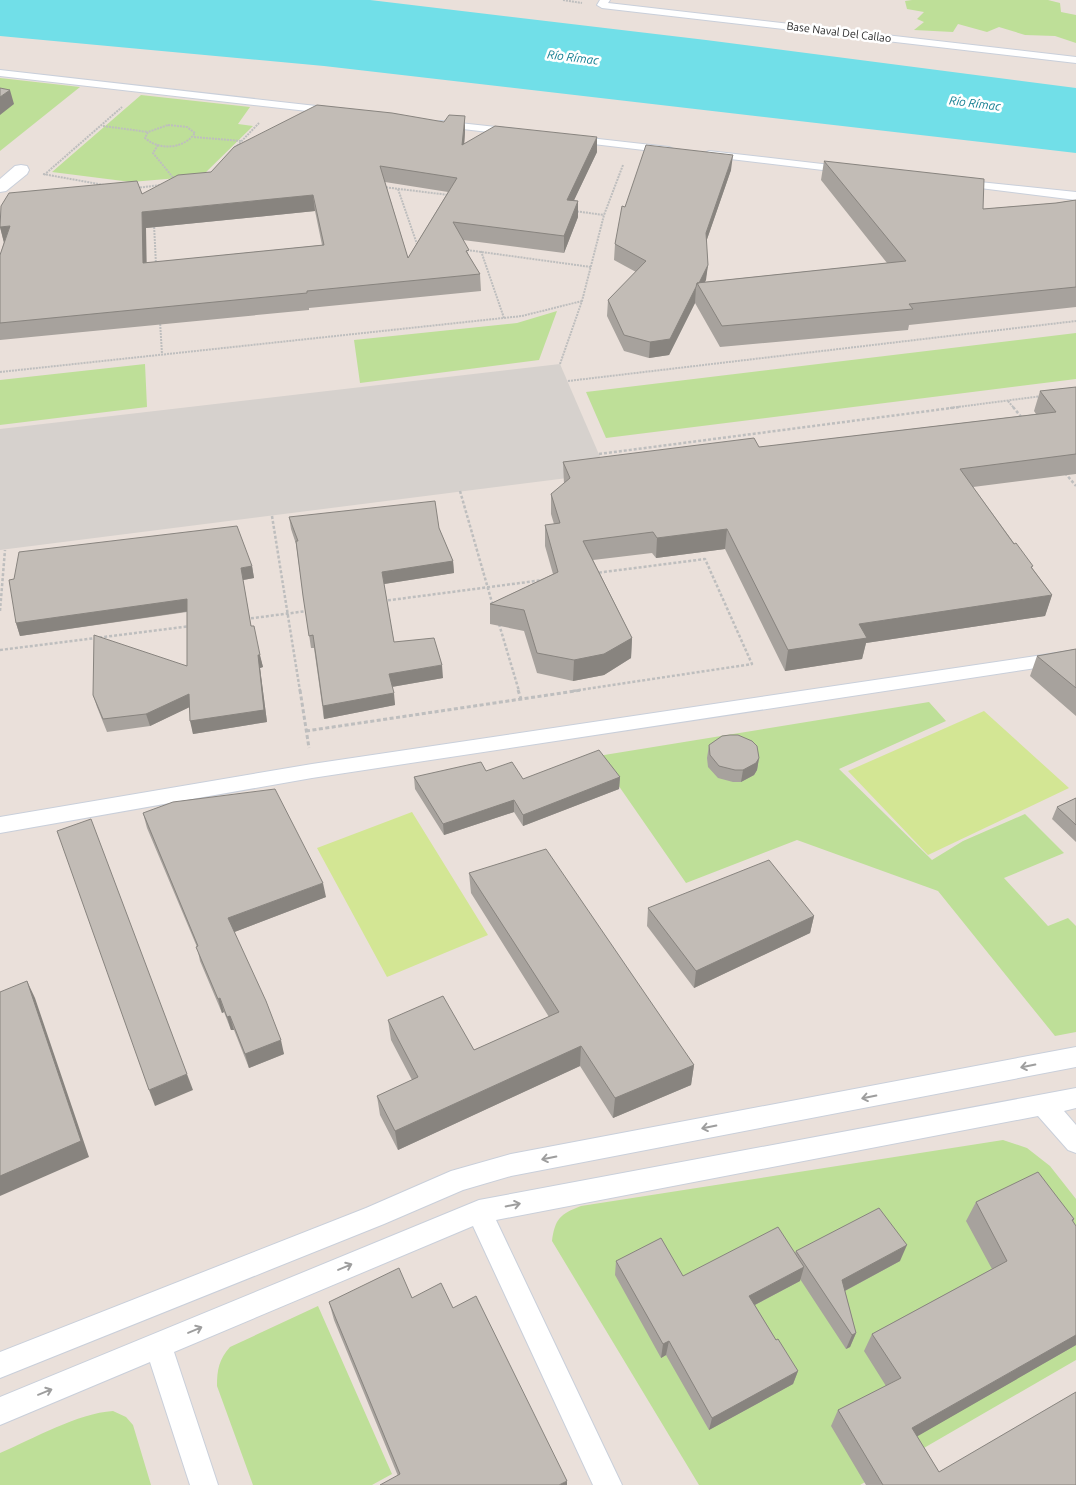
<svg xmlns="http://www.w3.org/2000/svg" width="1076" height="1485" font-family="Ubuntu,sans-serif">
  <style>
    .green { fill: #bedf98 }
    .pitch { fill: #d3e694 }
    .plaza { fill: #d6d1cd }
    .water { fill: #71dfe8 }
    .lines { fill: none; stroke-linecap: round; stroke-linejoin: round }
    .service-casing { stroke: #c9cfda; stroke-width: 2 }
    .pedestrian-casing { stroke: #c9cfda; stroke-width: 2 }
    .path-far2 { stroke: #bebebe; stroke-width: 2; stroke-dasharray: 2 1; stroke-linecap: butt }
    .path-far1 { stroke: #bebebe; stroke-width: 2.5; stroke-dasharray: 3 2; stroke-linecap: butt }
    .path { stroke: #bebebe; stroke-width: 3; stroke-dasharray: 4 2.5; stroke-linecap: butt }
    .service { fill: #fff; fill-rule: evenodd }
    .pedestrian { fill: #fff; fill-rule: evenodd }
    .wall { fill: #a7a29d; fill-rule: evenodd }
    .shaded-wall { fill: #88847f }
    .building { fill: #c2bcb6; stroke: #88847f; fill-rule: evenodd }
    .oneway { stroke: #9e9e9e }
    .labels { text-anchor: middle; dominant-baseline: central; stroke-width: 5; stroke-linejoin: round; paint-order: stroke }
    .far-street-label { font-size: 11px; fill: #282828; stroke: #fff }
    .far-water-label { font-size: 12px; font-style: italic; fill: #137e91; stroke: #fff }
  </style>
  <rect width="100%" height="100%" fill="#eae0da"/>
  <path class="green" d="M912 0H1048L1060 3 1061 12 1076 15V43L1055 36 1025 35 999 27 987 32 958 24 953 32 914 30 924 22 917 19 924 12 907 9 905 1Z
    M0 78 80 87 0 151Z
    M141 95 250 107 238 124 253 126 202 176 131 182 52 172Z
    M557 311 539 360 360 383 354 340 517 323Z
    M1076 333V379L606 438 586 392Z
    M145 364 147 407 0 425V380Z
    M929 702 946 721 839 769 932 860 963 841 1025 814 1064 853 1004 878 1048 926 1068 918 1076 926V1032L1055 1036 938 891 797 840 686 883 598 756Z
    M1003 1140 1027 1148 1050 1166 1076 1199V1360L860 1485H699L552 1241C555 1219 560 1214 581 1206Z
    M318 1306 392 1474 372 1485H253L217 1386C217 1370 219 1359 230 1347Z
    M113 1411 126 1417 133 1425 151 1485H0V1453C33 1439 78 1413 113 1411Z"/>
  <path class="pitch" d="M984 711 1069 788 928 855 848 771Z
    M412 812 488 935 387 977 317 848Z"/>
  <path class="plaza" d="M560 364 607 473 0 550V429Z"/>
  <path class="water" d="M0 0H370L706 40 1076 88V153L324 66 0 36Z"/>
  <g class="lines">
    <defs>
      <path id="service" d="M600 0H610L608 3 1076 57V63L602 8 597 5Z
        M0 70 334 108 339 111 334 114 0 76Z
        M441 121 515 129 520 132 515 135 437 126 436 124 437 122Z
        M572 136 669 147 675 150 669 153 568 141 566 139 568 137Z
        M709 151 848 167 854 170 848 173 705 156 703 154Z
        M960 180 1076 192V200L956 185 954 183Z
        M1076 650V662L312 778 0 833V817L312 764Z
        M1076 1047V1067L511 1176 463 1190 384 1224 0 1378V1352L366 1208 451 1171 511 1154Z
        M1076 1088V1108L1064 1111 1076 1125V1153L1068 1150 1038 1116 496 1220 622 1485H593L473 1226 174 1352 218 1485H190L150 1362 0 1425V1397L479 1200Z"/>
      <path id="pedestrian" d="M21 165 27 166 29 170 27 174 6 191 0 192V179L15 166Z"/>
    </defs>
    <use href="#service" class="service-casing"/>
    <use href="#pedestrian" class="pedestrian-casing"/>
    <path class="path-far2" d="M563 0 582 3
      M168 125 187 127 195 133C184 149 159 151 145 138L148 132Z
      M103 126 148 132
      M194 137 241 141
      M158 145 153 153 175 180
      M235 148 259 123
      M43 174 104 185
      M44 175 122 107
      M383 187 449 195
      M137 188 160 185
      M398 189 418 247
      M574 211 604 215
      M154 224 156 265
      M467 250 591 267
      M481 251 504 318
      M160 321 162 354
      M560 364 582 301 604 215 623 165
      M0 372 522 316 582 301
      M568 381 1076 321
      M1008 401 1014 408
      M950 408 1042 396"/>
    <path class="path-far1" d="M1013 407 1023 419
      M599 454 959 407
      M1065 473 1076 486
      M460 491 493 606
      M272 516 300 691
      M383 601 543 580
      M0 611 5 550
      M246 619 307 611
      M499 624 519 691
      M0 650 191 626
      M573 691 752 664 705 559 596 573"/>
    <path class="path" d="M300 690 309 748
      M518 690 521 699
      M306 731 582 690"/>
    <use href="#service" class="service"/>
    <use href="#pedestrian" class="pedestrian"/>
  </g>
  <path class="wall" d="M465 132 464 144 597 152 574 200 578 201V217L564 253 463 240 469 256 480 274 481 291 309 308V310L0 340V255L4 242 0 227 142 194 211 172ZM385 182 448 192 408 258ZM315 211 322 245 146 263V228Z
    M824 161 983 209 1056 203 1076 200V307L909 325 908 330 720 347 695 303 669 355 649 358 624 351 607 316 608 300 636 272 614 260 615 244 625 207 731 170 706 242 708 265 705 282 887 263 821 180Z
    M1076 387V474L973 487 1052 595 1045 616 866 643 862 659 785 671 725 549 656 558 652 553 593 560 632 638 631 658 604 675 573 681 537 673 524 631 490 624V604L553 574 545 546V525L554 524 551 514V494L564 484 563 462 759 447 1036 414 1034 411 1040 391Z
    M289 517 439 528 453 561 454 573 384 584 394 642 443 678 392 687 395 705 324 719 314 648H311L305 608 296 544 291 529Z
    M252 566 254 578 243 580 251 626 263 667 260 668 267 722 193 734 189 707 150 726 107 732 97 707 93 695 187 666V612L20 636 16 623Z
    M1076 649V716L1030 676 1037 656Z
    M709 745 759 758 757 770 754 775 741 782H733L718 778 708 767 707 758Z
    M486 771 523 779 620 777 619 789 523 826 514 812 444 835 415 789 414 777Z
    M1076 798V842L1052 819 1057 807Z
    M143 813 326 897 234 932 284 1054 249 1068 234 1030H231L224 1012 222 1013 200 961 197 947 147 828Z
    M469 873 694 1065 691 1085 613 1118 580 1066 398 1150 380 1115 377 1096 412 1080 391 1040 388 1020 474 1050 549 1017 471 893Z
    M648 908 814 916 810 933 694 988 647 926Z
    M976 1202 1074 1219 1073 1222 1076 1226V1345L917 1436 939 1472 1076 1485H866L831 1426 838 1410 886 1386 864 1351 872 1334 992 1269 966 1221Z
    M796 1251 900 1261 845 1291 856 1333 850 1347 846 1349 800 1279V1281L755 1305 776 1340 798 1371 793 1384 709 1430 666 1355 661 1358 615 1275 616 1261 683 1276 795 1253Z
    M412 1298 453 1308 567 1481 398 1476 334 1320 329 1302Z"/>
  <path class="shaded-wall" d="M10 90 14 104 0 115V97Z
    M465 116V132L463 161 462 145Z
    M597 137V152L567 215V200Z
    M733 155 731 170 704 248 706 233Z
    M313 195 315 211 146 228 147 280 143 263 142 212Z
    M578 201V217L564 253V236Z
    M10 226 4 243 0 227Z
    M708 265 706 280 701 290 698 284Z
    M696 287 695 303 669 355 649 358 650 342Z
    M727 529 725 549 656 558 657 538Z
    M453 561 454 573 384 584 382 572Z
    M252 566 254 578 243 580 241 568Z
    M1052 595 1045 616 866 643 862 659 785 671 788 650 859 624Z
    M187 599 190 611 20 636 16 623Z
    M632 638 631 658 604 675 573 681 574 660Z
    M258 655H260L263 667 260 668 267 722 193 734 190 721Z
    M442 665 443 678 391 687 389 674Z
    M394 693 395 705 324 719 323 706Z
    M189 694 192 706 150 726 146 714Z
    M759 758 757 770 754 775 741 782 743 770Z
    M620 777 619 789 523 826V815Z
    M514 800V812L444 835 443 824Z
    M323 883 326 897 232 933 228 918Z
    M814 916 810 933 694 988 696 971Z
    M27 981 35 998 89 1157 0 1196V1176Z
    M220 998 224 1012 222 1013 218 999Z
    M230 1016 234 1030H231L227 1017Z
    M281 1040 284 1054 249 1068 245 1054Z
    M581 1046 580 1066 398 1150 395 1131Z
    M694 1065 691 1085 613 1118 615 1098Z
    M187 1074 193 1090 155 1106 149 1090Z
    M907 1245 900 1261 837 1295 842 1280Z
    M804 1267 800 1281 745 1310 749 1296Z
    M856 1333 850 1347 846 1349 852 1335Z
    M1076 1335V1345L904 1444 912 1428Z
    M669 1341 666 1355 661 1358 663 1344Z
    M798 1371 793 1384 709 1430 712 1418Z
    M567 1481V1485H559Z"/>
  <path class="building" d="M0 88 10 90 0 97Z
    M317 105 392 113 444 122 449 115 465 116 462 145 495 126 597 137 567 200 578 201 564 236 453 222 469 250 466 251 480 274 307 291V293L0 323V255L10 226 0 227 1 206 9 193 137 181 142 194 178 175 211 172 234 147ZM380 166 457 178 408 258ZM313 195 324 245 143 263 142 212Z
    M646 145 733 155 706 233 708 265 699 283H697L696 287 670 339 650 342 624 335 608 300 646 261 615 244 622 206 625 207Z
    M824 161 984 179 983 209 1056 203 1076 200V287L909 304 913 309 722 326 697 283 906 261Z
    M1076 387V454L960 469 1014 544 1016 543 1033 566 1031 567 1052 595 859 624 867 638 788 650 727 529 657 538 653 532 583 541 632 638 604 654 574 660 537 653 524 610 490 604 558 572 545 525 560 523 551 494 570 478 563 462 754 438 759 447 1056 412 1040 391Z
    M435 501 439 528 453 561 382 572 394 642 434 638 442 665 389 674 394 693 323 706 313 635 309 636 303 596 296 541H298L289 517Z
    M237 526 252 566 241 568 251 626H254L260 655H258L264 710 190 721 189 694 146 714 103 719 93 695 94 635 187 666V599L16 623 9 580 14 579 19 552Z
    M1076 649V688L1037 656Z
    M730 735H738L752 741 757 746 759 758 756 763 743 770H735L719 766 710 755 709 745 722 736Z
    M599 750 620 777 523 815 514 800 443 824 414 777 481 762 486 771 512 762 523 779Z
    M275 789 323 883 228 918 266 1001 281 1040 245 1054 230 1016 227 1017 220 998 218 999 196 947 198 946 143 813 173 802Z
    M1076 798V825L1057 807Z
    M91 819 187 1074 149 1090 57 831Z
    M546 849 694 1065 615 1098 581 1046 395 1131 377 1096 418 1077 388 1020 443 996 474 1050 559 1012 469 873Z
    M769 860 814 916 696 971 648 908Z
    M27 981 81 1141 0 1176V992Z
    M1038 1172 1074 1219 1072 1220 1076 1226V1335L912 1428 939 1472 1076 1392V1485H883L838 1410 901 1378 872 1334 1007 1261 976 1202Z
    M879 1208 907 1245 842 1280 856 1333 852 1335 796 1251Z
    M778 1227 804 1267 749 1296 776 1340 778 1339 798 1371 712 1418 669 1341 663 1344 616 1261 661 1238 683 1276Z
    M399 1268 412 1298 441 1283 453 1308 476 1296 567 1481 559 1485H380L400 1474 329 1302Z"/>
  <defs><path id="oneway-shaft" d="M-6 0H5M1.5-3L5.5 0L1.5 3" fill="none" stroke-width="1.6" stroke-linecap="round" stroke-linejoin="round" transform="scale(1.25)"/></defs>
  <g class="oneway">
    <use href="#oneway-shaft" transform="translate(1028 1066) rotate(169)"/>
    <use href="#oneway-shaft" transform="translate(869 1097) rotate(169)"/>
    <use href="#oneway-shaft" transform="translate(709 1127) rotate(169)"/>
    <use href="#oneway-shaft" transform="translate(549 1158) rotate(169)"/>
    <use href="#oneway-shaft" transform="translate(513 1205) rotate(-11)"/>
    <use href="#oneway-shaft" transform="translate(345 1267) rotate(-23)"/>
    <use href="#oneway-shaft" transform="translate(195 1330) rotate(-23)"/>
    <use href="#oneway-shaft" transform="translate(45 1392) rotate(-22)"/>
  </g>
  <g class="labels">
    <g class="far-street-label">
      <text transform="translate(839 32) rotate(7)">Base Naval Del Callao</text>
    </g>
    <g class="far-water-label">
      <text transform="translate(573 57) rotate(7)">Río Rímac</text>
      <text transform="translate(975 103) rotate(7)">Río Rímac</text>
    </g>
  </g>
</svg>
